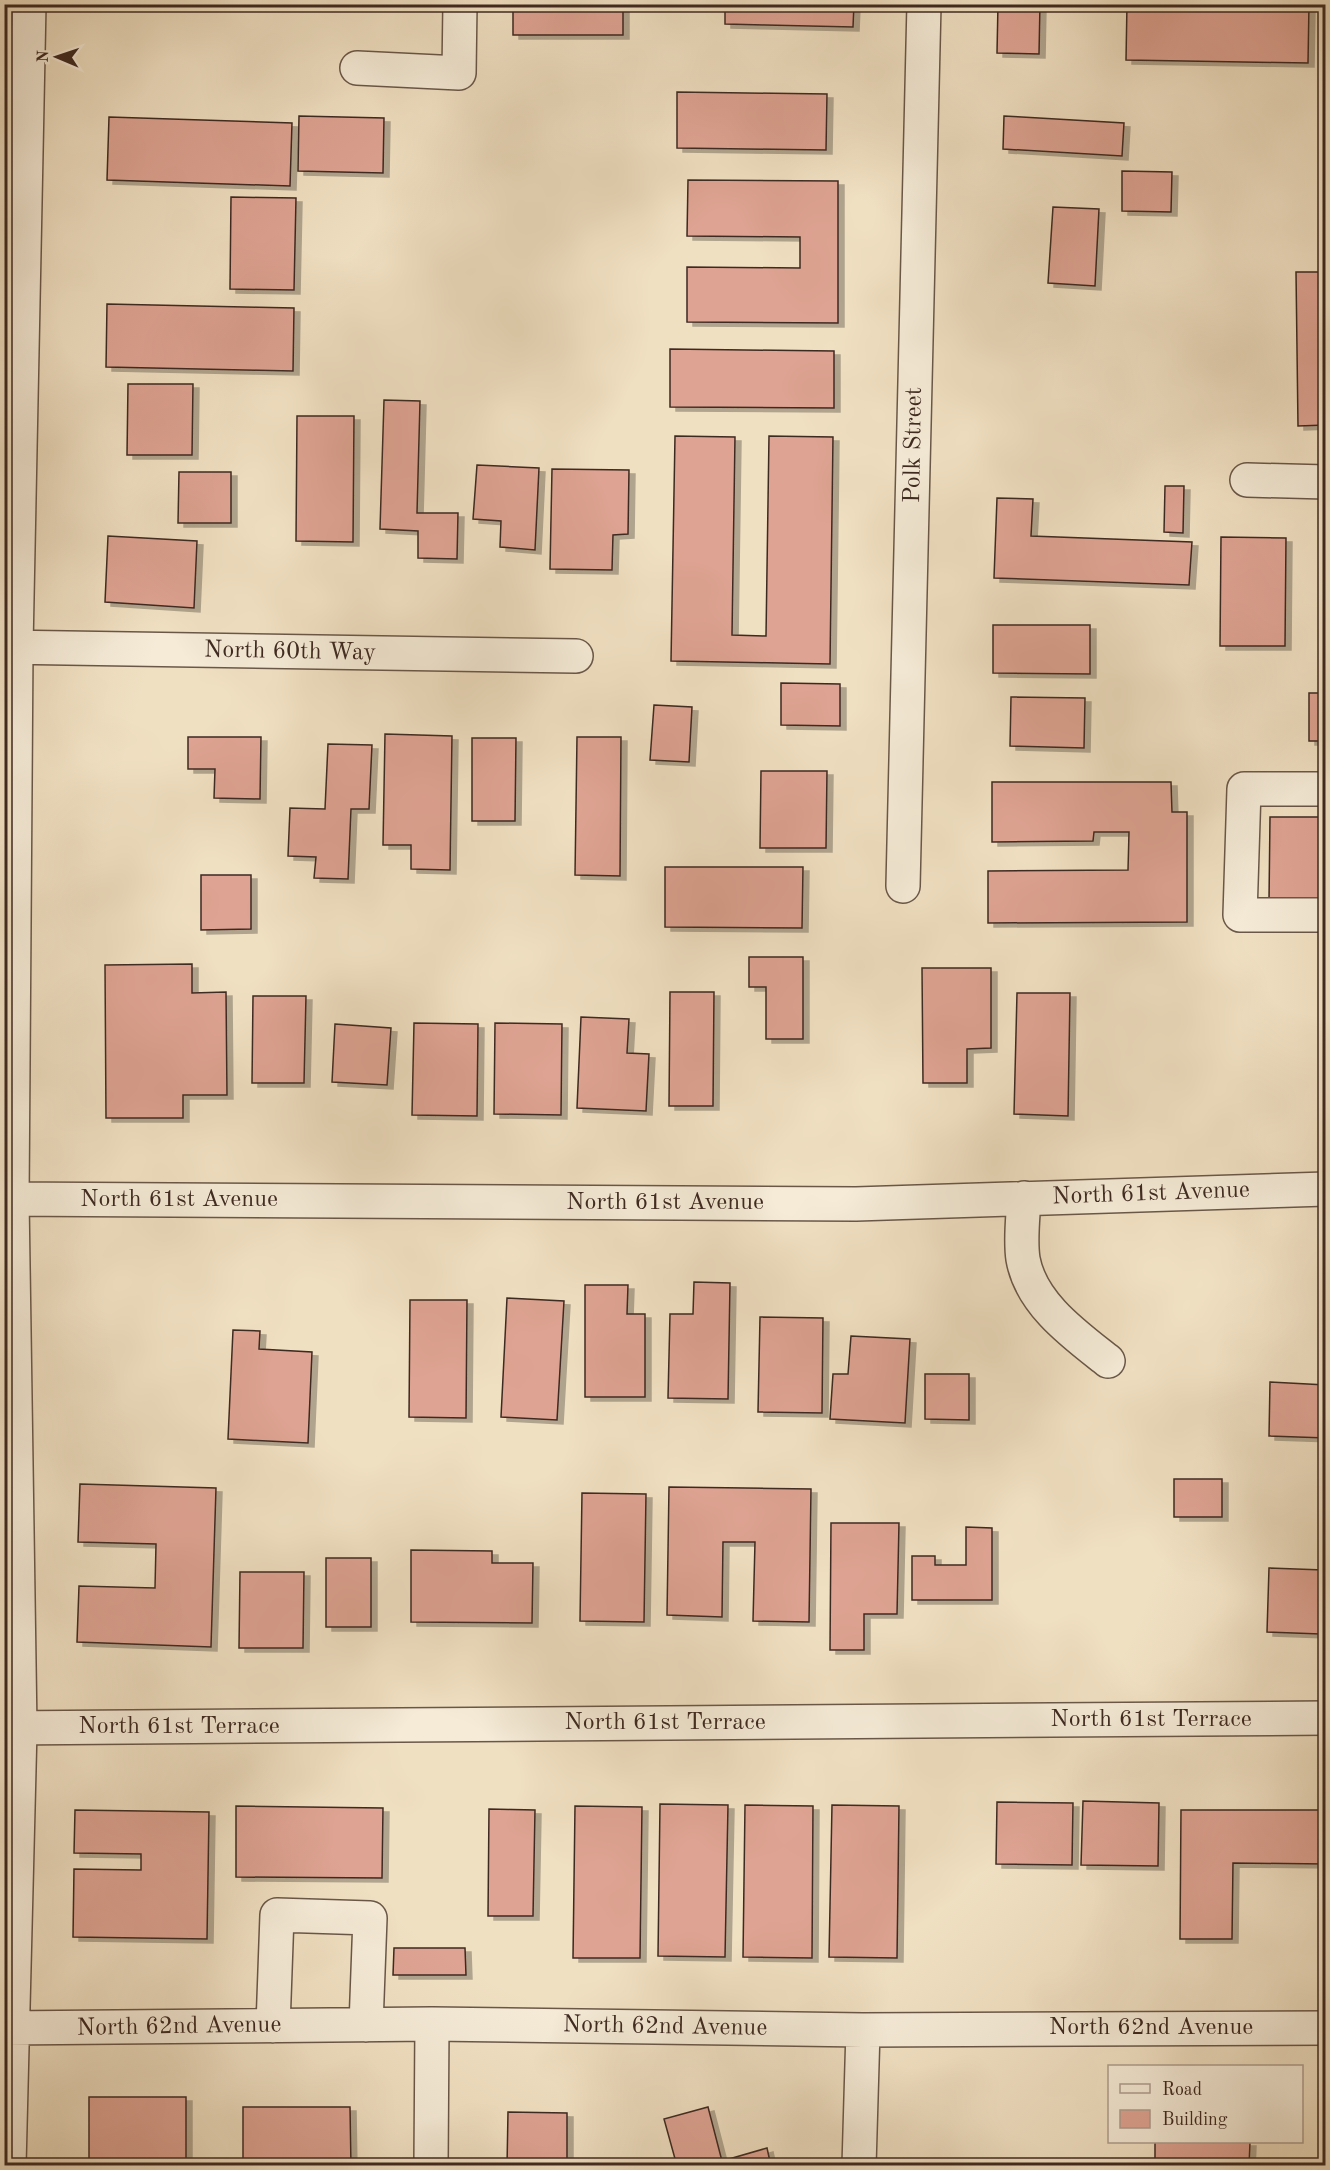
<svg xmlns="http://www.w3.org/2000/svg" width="1330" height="2170" font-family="'Old Standard TT',serif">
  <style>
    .building { fill: #dea392; stroke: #3e2920; stroke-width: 1.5; filter: url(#shadow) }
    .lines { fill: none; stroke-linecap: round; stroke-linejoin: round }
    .minor-casing { stroke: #6a5748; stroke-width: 36 }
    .minor { stroke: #f5ebd7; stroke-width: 33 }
    .labels { text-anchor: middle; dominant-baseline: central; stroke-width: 6; stroke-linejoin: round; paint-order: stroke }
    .street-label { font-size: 24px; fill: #3e2920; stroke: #f5ebd7 }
  </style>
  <defs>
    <filter id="shadow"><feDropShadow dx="6" dy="4" stdDeviation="0" flood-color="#0004"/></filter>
  </defs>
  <rect width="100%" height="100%" fill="#f0e0c2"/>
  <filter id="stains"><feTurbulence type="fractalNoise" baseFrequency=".00333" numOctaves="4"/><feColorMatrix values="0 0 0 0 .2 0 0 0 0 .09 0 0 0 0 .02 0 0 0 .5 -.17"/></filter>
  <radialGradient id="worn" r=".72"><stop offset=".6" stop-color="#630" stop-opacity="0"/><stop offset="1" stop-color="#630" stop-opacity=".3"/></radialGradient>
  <path class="building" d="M513 4H623V35H513Z
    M725 4H854L853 27 725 24Z
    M998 4H1040L1039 54 997 53Z
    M1127 4H1309L1308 63 1126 60Z
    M677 92 827 94 826 150 677 148Z
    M299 116 384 118 383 173 298 171Z
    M1004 116 1124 123 1122 156 1003 149Z
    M109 117 292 123 290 186 107 180Z
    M1122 171 1172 172 1171 212 1122 211Z
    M688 180 838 181V323L687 322V267L800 268V237L687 236Z
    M231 197 296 198 294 290 230 289Z
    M1053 207 1099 209 1095 286 1048 283Z
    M1296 272H1326V425L1298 426Z
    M107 304 294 308 293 371 106 367Z
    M670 349 834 351V408L670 407Z
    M128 384H193L192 455H127Z
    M384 400 420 401 417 513H458L457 559 418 558V531L380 529Z
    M297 416H354L353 542 296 541Z
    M675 436 735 437 732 635 766 636 769 436 833 437 830 664 671 661Z
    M477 465 539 468 535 550 500 547 501 521 473 519Z
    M552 469 629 470 628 534 613 535 612 570 550 569Z
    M179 472H231V523H178Z
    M1165 486H1184L1183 533 1164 532Z
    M997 498 1033 499 1031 536 1192 542 1189 585 994 578Z
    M108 536 197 541 194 608 105 602Z
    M1221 537 1286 538 1285 646H1220Z
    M993 625H1090V674L993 673Z
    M781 683 840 684V726L781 725Z
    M1309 693H1326V741H1309Z
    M1011 697 1085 698 1084 748 1010 746Z
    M654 705 692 707 689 762 650 760Z
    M385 734 452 736 450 870 411 869V845H383Z
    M188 737H261L260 799 214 798 215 769H188Z
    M577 737H621L620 876 575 875Z
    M472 738H516L515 821H472Z
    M328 744 372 745 369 809H351L348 879 314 878 316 857 288 856 290 808 325 809Z
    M761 771H827L826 848H760Z
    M992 782H1171L1172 812H1187V922L988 923V871L1128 870 1129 832H1094L1093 841 992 842Z
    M1270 817H1326V902L1269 901Z
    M665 867H803L802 928 665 927Z
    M201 875H251V929L201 930Z
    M749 957H803V1039H766V987H749Z
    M192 964V993L226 992 227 1095H183V1118H106L105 965Z
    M922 968H991V1048L967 1049V1083H923Z
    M670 992H714L713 1106H669Z
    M1017 993H1070L1068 1116 1014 1114Z
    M253 996H306L304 1083H252Z
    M581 1017 629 1019 627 1053 649 1054 646 1111 577 1108Z
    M414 1023 478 1024 477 1116 412 1115Z
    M495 1023 562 1024 561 1115 494 1114Z
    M335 1024 391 1028 387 1085 332 1082Z
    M694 1282 730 1283 728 1399 668 1398 670 1314H693Z
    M585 1285H628L627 1314H645V1397H585Z
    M507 1298 564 1301 557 1420 501 1417Z
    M410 1300H467L466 1418 409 1417Z
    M760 1317 823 1318 822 1413 758 1412Z
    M233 1330 260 1331 259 1349 312 1352 308 1443 228 1439Z
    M851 1336 910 1339 905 1423 830 1419 833 1374H848Z
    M925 1374H969V1420L925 1419Z
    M1270 1382 1326 1385V1438L1269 1436Z
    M1174 1479H1222V1517H1174Z
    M80 1484 216 1488 211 1647 77 1642 79 1586 155 1588 156 1544 78 1542Z
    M669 1487 811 1489 809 1622 753 1621 755 1542H723L722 1617 667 1615Z
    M582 1493 646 1494 644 1622 580 1621Z
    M831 1523H899L897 1614H864V1650H830Z
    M966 1527 992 1528V1600H912V1556H935V1565H966Z
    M411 1550 492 1551V1563H533L532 1623 411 1622Z
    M326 1558H371V1627H326Z
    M1269 1568 1323 1570 1320 1634 1267 1632Z
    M240 1572H304L303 1648H239Z
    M1083 1801 1159 1803 1158 1866 1081 1865Z
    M997 1802 1073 1803 1072 1865 996 1864Z
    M660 1804 728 1805 725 1957 658 1956Z
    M745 1805 813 1806 812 1958 743 1957Z
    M832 1805 899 1806 897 1958 829 1957Z
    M236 1806 383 1808 382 1878 236 1877Z
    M575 1806 642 1807 640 1958H573Z
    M489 1809 535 1810 533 1916H488Z
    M75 1810 209 1812 207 1939 73 1937 74 1869 141 1870V1854L74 1853Z
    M1181 1810H1326V1864L1233 1863 1232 1939H1180Z
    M394 1948H465L466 1975H393Z
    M89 2097H186V2166H89Z
    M243 2107H350L351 2166H243Z
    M708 2107 722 2161 767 2148 771 2166H677L664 2119Z
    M508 2112 567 2113V2166H507Z
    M1155 2142H1250L1249 2166H1155Z"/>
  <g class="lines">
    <defs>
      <path id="minor" d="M357 68 459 73 460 4
        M1247 480 1326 482
        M4 647 576 656
        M1326 789H1244L1240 915H1326
        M903 886 924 4
        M1024 1198C1023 1218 1020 1240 1023 1259 1031 1304 1075 1335 1108 1361
        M4 1199 856 1204 1326 1189
        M4 1728 1326 1718
        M273 2026 277 1915 370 1918 366 2025
        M4 2028 432 2024 863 2030 1326 2028
        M9 2166 20 1729 12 1199 16 647 29 4
        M431 2166 432 2024
        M859 2166 863 2030"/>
    </defs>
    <use href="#minor" class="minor-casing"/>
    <use href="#minor" class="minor"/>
  </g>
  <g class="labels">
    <g class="street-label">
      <text transform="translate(914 445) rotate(-89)">Polk Street</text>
      <text transform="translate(290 652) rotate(1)">North 60th Way</text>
      <text transform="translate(1151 1194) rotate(-2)">North 61st Avenue</text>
      <text x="179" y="1200">North 61st Avenue</text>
      <text x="665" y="1203">North 61st Avenue</text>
      <text x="1151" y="1720">North 61st Terrace</text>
      <text x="665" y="1723">North 61st Terrace</text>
      <text x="179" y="1727">North 61st Terrace</text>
      <text transform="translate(179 2027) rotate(-1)">North 62nd Avenue</text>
      <text transform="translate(665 2027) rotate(1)">North 62nd Avenue</text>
      <text x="1151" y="2028">North 62nd Avenue</text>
    </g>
  </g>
  <rect width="1330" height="2170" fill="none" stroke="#f0e0c2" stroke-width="24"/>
  <rect x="6" y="6" width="1318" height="2158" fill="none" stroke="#3e2920" stroke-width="3"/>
  <rect x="12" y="12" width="1306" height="2146" fill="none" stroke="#3e2920" stroke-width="1.5"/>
  <rect x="1108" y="2065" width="195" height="78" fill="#f5ebd7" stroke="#ac9d8e" stroke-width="1.5"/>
  <rect x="1120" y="2084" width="30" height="9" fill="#f5ebd7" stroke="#ac9d8e" stroke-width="1.5"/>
  <text x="1162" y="2095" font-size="18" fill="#3e2920">Road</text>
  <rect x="1120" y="2110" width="30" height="18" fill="#dea392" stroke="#ac9d8e" stroke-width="1.5"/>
  <text x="1162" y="2125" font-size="18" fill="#3e2920">Building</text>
  <g transform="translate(57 57) rotate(272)" stroke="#f5ebd7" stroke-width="4.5" paint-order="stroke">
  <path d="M0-4.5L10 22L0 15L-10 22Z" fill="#3e2920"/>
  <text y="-9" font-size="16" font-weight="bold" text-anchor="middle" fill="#3e2920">N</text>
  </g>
  <rect width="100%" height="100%" filter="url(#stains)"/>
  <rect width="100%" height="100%" fill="url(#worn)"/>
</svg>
